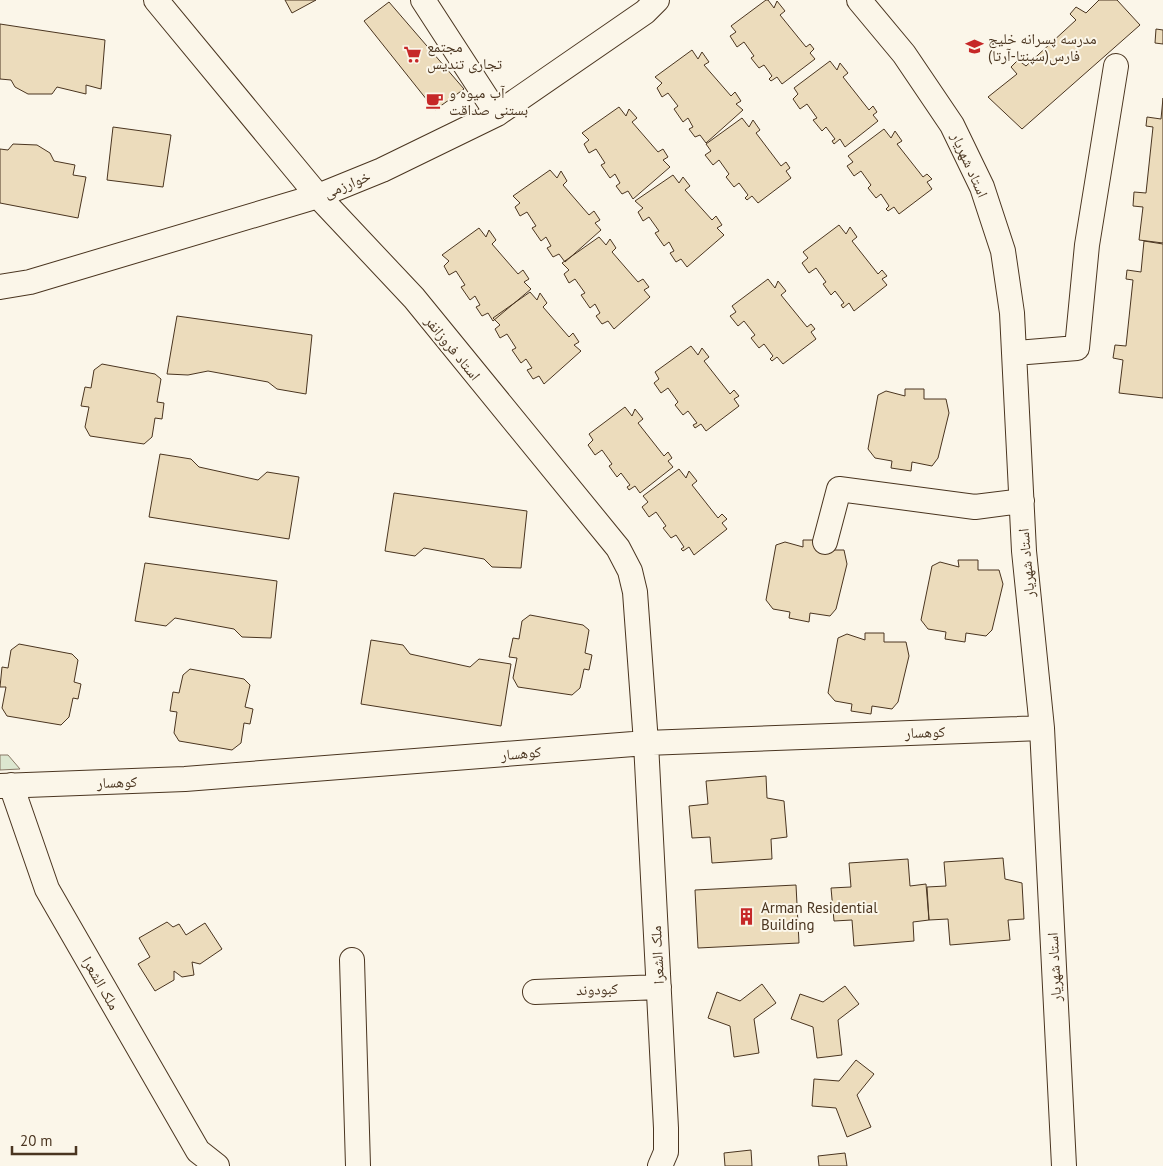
<svg xmlns="http://www.w3.org/2000/svg" width="1163" height="1166" font-family="'PT Sans','Noto Naskh Arabic',sans-serif">
  <style>
    .green { fill: #dce7d0; stroke: #887966 }
    .building { fill: #ecdcbc; stroke: #4a3520 }
    .lines { fill: none; stroke-linecap: round; stroke-linejoin: round }
    .minor-casing { stroke: #4a3520; stroke-width: 26 }
    .minor { stroke: #fbf6e9; stroke-width: 24 }
    .labels { text-anchor: middle; dominant-baseline: central; stroke-width: 4; stroke-linejoin: round; paint-order: stroke }
    .poi-label { font-size: 15px; fill: #4a3520; stroke: #fbf6e9; text-anchor: start }
    .street-label { font-size: 15px; fill: #4a3520; stroke: #fbf6e9 }
  </style>
  <rect width="100%" height="100%" fill="#fbf6e9"/>
  <path class="green" d="M0 755H8L20 769 0 770Z"/>
  <path class="building" d="M285 0H316L292 13Z
    M766 0H768L774 8 777 1 785 11 780 15 806 47 810 44 814 49 810 53 815 59 782 84 777 77 771 81 769 79 772 76 764 65 759 68 751 58 754 56 744 42 737 47 730 36 736 32 731 26Z
    M1099 0H1117L1140 25 1022 129 988 97 1017 74 1011 67 1018 60 1026 66 1076 20 1070 14 1076 7 1086 13Z
    M389 2 464 89 435 110 364 21Z
    M0 24 105 40 101 89 86 85V94L57 87 52 94H28L15 87 11 80 0 79Z
    M1156 29 1163 30V44L1155 43Z
    M692 50 698 59 702 52 709 62 704 65 731 96 735 92 741 101 736 104 743 110 706 143 700 135 695 137 689 129 693 127 688 118 683 122 674 109 678 106 668 93 662 97 657 88 662 83 655 77Z
    M830 61 837 70 840 63 848 73 843 77 869 110 873 106 877 112 873 115 878 121 845 147 840 139 834 144 832 141 835 139 826 127 822 131 813 120 817 118 807 104 800 109 793 99 798 94 794 88Z
    M1163 98V243L1139 240 1143 207 1133 206 1134 192 1146 193 1153 127 1146 126 1147 117 1161 119Z
    M619 107 626 116 629 109 637 118 632 122 658 152 663 149 668 157 663 160 670 167 633 199 628 191 622 194 616 186 620 183 615 174 610 178 601 165 605 163 596 149 589 153 584 144 589 140 582 133Z
    M742 118 749 127 753 120 760 130 756 133 781 166 786 162 790 168 786 171 791 178 758 203 752 196 747 200 745 198 748 195 739 183 734 187 726 177 729 174 719 160 713 165 705 155 711 151 706 144Z
    M113 127 171 135 163 187 107 180Z
    M884 129 891 138 895 131 902 141 897 144 923 177 927 174 932 179 927 182 932 189 899 214 894 207 888 211 886 209 889 206 881 194 876 198 868 188 871 185 861 171 854 176 847 166 853 162 848 156Z
    M13 144 37 145 50 153 54 161 75 165 73 175 86 177 78 218 0 203V149L8 150Z
    M550 170 557 178 561 171 567 181 563 185 589 215 594 211 600 220 595 223 601 230 565 262 559 254 553 257 547 248 551 246 546 237 541 241 532 228 536 226 527 212 520 216 515 207 520 203 513 196Z
    M673 175 679 183 683 177 690 186 685 190 712 220 716 216 722 225 717 228 724 235 687 267 681 259 676 262 670 253 674 251 669 242 664 246 655 233 659 231 649 217 643 221 638 212 643 208 635 201Z
    M839 225 846 234 850 227 857 237 852 241 878 274 882 270 887 276 882 279 887 285 854 311 849 303 843 308 841 305 844 303 835 291 831 295 823 284 826 282 816 268 809 273 802 263 808 258 803 252Z
    M479 228 486 237 489 230 496 240 492 244 518 274 523 270 529 279 524 282 531 289 493 321 488 313 482 316 476 307 480 305 475 296 470 300 461 287 465 285 456 271 449 275 444 266 449 261 442 255Z
    M599 237 606 245 610 239 616 248 612 252 638 282 643 279 649 287 644 290 650 297 614 329 608 321 602 324 596 316 600 313 595 304 590 308 581 295 585 293 575 279 569 283 564 274 569 270 562 263Z
    M1144 241 1163 244V398L1119 393 1123 360 1113 358 1115 345 1126 346 1133 280 1126 279 1127 270 1141 272Z
    M768 279 775 288 778 281 786 291 781 295 807 327 811 324 815 329 811 332 816 339 783 364 777 357 772 361 770 359 773 356 764 344 759 348 751 338 755 335 744 321 738 326 730 316 736 312 732 306Z
    M530 292 537 300 540 293 547 303 543 307 569 337 573 333 579 342 574 345 581 351 544 384 539 376 533 379 527 370 532 368 526 359 521 363 512 350 516 348 507 334 500 338 495 329 500 325 493 318Z
    M177 316 312 335 306 394 277 389 268 382 208 371 188 375 167 374Z
    M691 346 698 355 702 348 709 357 704 361 730 394 734 390 739 396 734 399 739 406 706 431 701 424 695 428 693 425 697 423 688 411 683 415 675 405 678 402 668 388 661 393 654 383 659 379 655 372Z
    M102 364 155 374 161 379 157 402 164 403 162 419 155 418 152 437 144 444 90 436 85 427 89 407 81 406 85 387 91 388 94 370Z
    M905 389H924V399H946L949 413 938 458 932 466 912 462 911 471 891 468 892 461 875 458 868 449 878 395 886 391 905 396Z
    M625 407 632 416 635 409 643 419 638 423 664 456 668 452 672 458 668 461 673 467 640 493 635 486 629 490 627 487 630 485 621 473 617 477 609 466 612 464 602 450 595 455 588 445 593 440 589 434Z
    M160 454 191 459 199 467 258 480 267 472 299 477 289 539 149 517Z
    M679 469 686 478 689 471 697 481 692 485 718 518 722 514 727 519 722 523 727 529 694 555 689 547 683 551 681 549 684 547 676 535 671 538 663 528 666 526 656 512 649 517 642 507 648 502 643 496Z
    M394 493 527 511 521 568 492 567 484 559 424 548 415 556 385 551Z
    M803 540H822V550H844L847 564 836 609 830 616 810 613 809 622 789 618 790 612 773 609 766 600 776 545 785 542 803 547Z
    M958 560H978V570H999L1003 584 992 630 986 636 966 633 965 642 945 639 946 632 928 629 921 620 932 566 940 562 959 567Z
    M145 563 277 581 271 638 242 637 234 629 175 618 166 626 135 621Z
    M530 615 583 625 589 630 585 653 592 655 589 670 584 669 580 688 572 695 518 687 513 678 517 658 509 657 513 638 519 639 522 621Z
    M865 633H884V642H906L909 656 898 702 892 709 872 706 871 714 851 711 852 704 835 701 828 693 838 638 847 634 865 640Z
    M371 640 403 645 410 654 470 667 479 659 511 664 501 726 361 704Z
    M19 644 72 654 78 660 74 682 81 684 78 699 73 698 69 717 61 725 7 716 2 708 6 687H0L2 667 8 668 11 650Z
    M190 669 244 679 250 685 245 707 253 709 250 724 244 723 241 743 232 750 179 741 174 733 177 712 170 711 173 692 179 693 183 675Z
    M766 776 767 798 784 801 787 837 771 839 772 859 712 863 710 837 692 838 689 806 708 804 706 781Z
    M1003 858 1005 879 1022 883 1024 919 1008 920 1010 940 950 945 948 919 929 920 927 887 946 886 944 862Z
    M908 859 910 886 926 884 929 920 913 922 914 941 854 946 852 920 834 921 831 888 851 887 849 863Z
    M796 885 799 943 698 948 695 890Z
    M167 922 173 927 179 924 186 935 205 923 222 949 200 964 192 962 194 975 182 977 174 971V980L155 991 138 964 150 957 139 938Z
    M762 984 776 1003 754 1019 759 1053 734 1057 730 1026 708 1018 717 992 740 1001Z
    M845 986 859 1004 838 1020 842 1055 817 1058 813 1027 791 1019 800 994 823 1002Z
    M856 1060 874 1074 857 1095 871 1127 847 1137 836 1108 812 1106 814 1079 839 1081Z
    M751 1150 752 1166H725L724 1153Z
    M845 1153 847 1166H819L818 1156Z"/>
  <g class="lines">
    <defs>
      <path id="minor" d="M156 0 318 196 414 298 618 548 630 571 635 592 646 743 666 1128V1152L660 1166
        M423 0 497 114
        M859 0 904 54 952 125 982 187 1003 251 1012 313 1024 551 1042 728 1064 1166
        M0 287 30 282 318 196 382 170 497 114 645 12 657 0
        M1015 353 1077 348 1087 245 1116 66
        M825 542 839 489 975 507 1022 501
        M11 785 47 889 198 1151 217 1166
        M0 786 185 779 646 743 1042 728
        M352 960 358 1166
        M535 992 659 987"/>
    </defs>
    <use href="#minor" class="minor-casing"/>
    <use href="#minor" class="minor"/>
  </g>
  <defs>
    <symbol id="school-bare" viewBox="-9 -9 18 18"><path d="M0-5L7-2L0 1L-7-2ZM-4 1L0 2.5L4 1V4Q0 6-4 4Z" fill="#c62828" stroke="#fbf6e9" stroke-width="2.5" paint-order="stroke"/></symbol>
    <symbol id="supermarket-bare" viewBox="-9 -9 18 18"><path d="M-6-5.5h2.5l.6 2H6L4.5 2H-2.5L-4.4-4H-6ZM-1.5 3.2a1.3 1.3 0 1 0 .1 0ZM3 3.2a1.3 1.3 0 1 0 .1 0Z" fill="#c62828" stroke="#fbf6e9" stroke-width="2.5" paint-order="stroke"/></symbol>
    <symbol id="cafe-bare" viewBox="-9 -9 18 18"><path d="M-5.5-4.5H6V0H3Q3 3.5 0 3.5H-2.5Q-5.5 3.5-5.5 0ZM3-3.2v2h1.7v-2ZM-6 4.5H4V6H-6Z" fill="#c62828" stroke="#fbf6e9" stroke-width="2.5" paint-order="stroke"/></symbol>
    <symbol id="building-bare" viewBox="-9 -9 18 18"><path d="M-4-6H4V6H1V3H-1V6H-4ZM-2.5-4.3h1.7v1.8h-1.7ZM.8-4.3h1.7v1.8H.8ZM-2.5-1h1.7V.8h-1.7ZM.8-1h1.7V.8H.8Z" fill="#c62828" stroke="#fbf6e9" stroke-width="2.5" paint-order="stroke"/></symbol>
  </defs>
  <g fill-rule="evenodd">
    <use href="#school-bare" x="962" y="34" width="25" height="25"/>
    <use href="#supermarket-bare" x="400" y="42" width="25" height="25"/>
    <use href="#cafe-bare" x="422" y="88" width="25" height="25"/>
    <use href="#building-bare" x="734" y="904" width="25" height="25"/>
  </g>
  <g class="labels">
    <g class="poi-label">
      <text x="988" y="38">مدرسه پسرانه خلیج<tspan x="988" dy="17">فارس(سپنتا-آرتا)</tspan></text>
      <text x="427" y="46">مجتمع<tspan x="427" dy="17">تجاری تندیس</tspan></text>
      <text x="449" y="92">آب میوه و<tspan x="449" dy="17">بستنی صداقت</tspan></text>
      <text x="761" y="907">Arman Residential<tspan x="761" dy="17">Building</tspan></text>
    </g>
    <g class="street-label">
      <text transform="translate(970 165) rotate(66)">استاد شهریار</text>
      <text transform="translate(347 184) rotate(-22)">خوارزمی</text>
      <text transform="translate(453 348) rotate(51)">استاد فروزانفر</text>
      <text transform="translate(1026 563) rotate(-95)">استاد شهریار</text>
      <text transform="translate(925 732) rotate(-2)">کوهسار</text>
      <text transform="translate(521 753) rotate(-5)">کوهسار</text>
      <text transform="translate(117 782) rotate(-2)">کوهسار</text>
      <text transform="translate(657 955) rotate(-93)">ملک الشعرا</text>
      <text transform="translate(1054 967) rotate(-93)">استاد شهریار</text>
      <text transform="translate(101 983) rotate(60)">ملک الشعرا</text>
      <text transform="translate(597 989) rotate(-2)">کبودوند</text>
    </g>
  </g>
  <path d="M12 1146v8h64v-8" fill="none" stroke="#4a3520" stroke-width="2.5"/>
  <text x="20" y="1146" font-size="15" fill="#4a3520" stroke="#fbf6e9" stroke-width="4" paint-order="stroke">20 m</text>
</svg>
